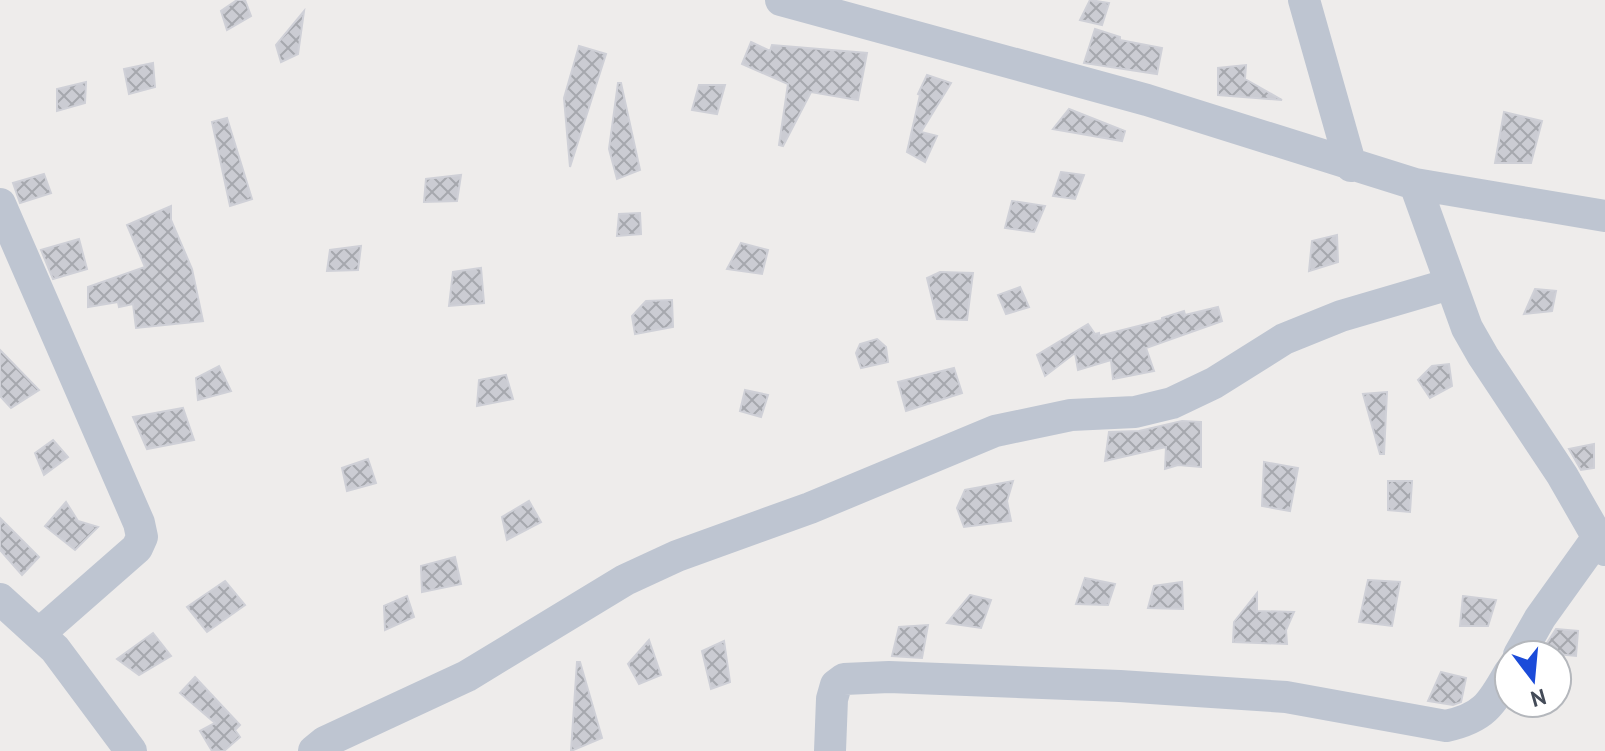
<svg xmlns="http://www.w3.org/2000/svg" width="1605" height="751" font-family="'PT Sans',sans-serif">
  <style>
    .building { fill: url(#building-cross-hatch); stroke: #cfd0d7; stroke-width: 2 }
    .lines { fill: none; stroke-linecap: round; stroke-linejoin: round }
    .minor { stroke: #bec5d1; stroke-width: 32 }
  </style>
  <defs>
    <pattern id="building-cross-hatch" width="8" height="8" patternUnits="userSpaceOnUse" patternTransform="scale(2)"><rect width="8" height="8" fill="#cbccd3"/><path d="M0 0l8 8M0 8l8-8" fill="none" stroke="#a6a8ae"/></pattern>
  </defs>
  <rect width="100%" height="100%" fill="#eeeceb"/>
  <path class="building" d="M237 0H245L251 16 227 30 221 11Z
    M1090 0 1109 3 1102 25 1080 20Z
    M304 11 298 54 281 62 276 45Z
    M1095 29 1120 37V40L1162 48 1157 74 1084 63Z
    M751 42 770 51 772 45 867 53 858 100 811 92 783 146 779 145 788 84 742 64Z
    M579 46 606 54 570 167 564 98Z
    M153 63 155 87 129 94 124 69Z
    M1246 65 1245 79 1282 100 1218 95V68Z
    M927 75 951 83 921 132 937 136 925 162 907 152 920 95 918 94Z
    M86 82 85 103 57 111V89Z
    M618 83H621L640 170 617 179 609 149Z
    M699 85H725L717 114 692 110Z
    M1069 109 1125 131 1122 141 1053 129Z
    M1504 112 1542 121 1531 163H1495Z
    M227 118 252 199 230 206 212 122Z
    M1061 172 1084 175 1075 199 1053 196Z
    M44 174 51 193 20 203 13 183Z
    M461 175 457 201 424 202 426 179Z
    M1012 201 1045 206 1034 232 1005 228Z
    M171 206V220L192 269 203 321 136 328 133 304 119 307 118 302 88 307V287L145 267 127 225Z
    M640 213 641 234 617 236 619 214Z
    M1337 235 1338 262 1309 271 1312 241Z
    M79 239 87 269 53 279 41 250Z
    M741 243 768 250 762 274 727 269Z
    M361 246 358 270 327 271 330 250Z
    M481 268 484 303 449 306 453 272Z
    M940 272 973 273 967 320 937 319 927 278Z
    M1020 287 1029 307 1006 314 998 295Z
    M1535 289 1556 291 1552 311 1524 314Z
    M672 300 673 327 635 334 632 316 646 301Z
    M1218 307 1222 321 1146 348 1154 371 1113 379 1111 360 1078 370 1075 353 1045 376 1037 355 1088 324 1095 334 1099 333V336L1162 320V318L1184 311 1185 315Z
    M877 339 886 347 888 362 861 368 856 353 860 344Z
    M0 350 39 390 11 408 0 396Z
    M1449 364 1452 386 1430 398 1418 380 1432 366Z
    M219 366 231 391 198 400 196 378Z
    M954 368 962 393 906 411 898 382Z
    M506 375 513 399 477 406 479 380Z
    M745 390 768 395 761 417 740 411Z
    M1387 392 1384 454H1380L1363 394Z
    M183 408 194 440 147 449 133 417Z
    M1182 421 1201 422V467L1178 465 1165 469 1166 447 1105 461 1109 432 1139 431Z
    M53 440 68 457 44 475 35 453Z
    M1594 444V468L1581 470 1569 449Z
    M368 459 376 483 347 491 342 468Z
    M1264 462 1298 468 1290 511 1262 506Z
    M1013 481 1007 501 1011 521 964 527 957 508 965 490Z
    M1388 481H1412L1410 512 1388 510Z
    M529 501 541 522 507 540 502 517Z
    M66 502 78 521 98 527 75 550 45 526Z
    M0 518 39 557 22 575 0 550Z
    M455 557 461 584 422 592 421 566Z
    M1085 578 1115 584 1108 605 1076 604Z
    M1368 580 1400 582 1392 626 1359 622Z
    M225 581 245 605 207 632 187 607Z
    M1182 582 1183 609 1148 608 1154 586Z
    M1257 593V611L1294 612 1286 630 1287 644 1233 642 1234 622Z
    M970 595 991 600 981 628 947 623Z
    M407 596 414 617 385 630 384 606Z
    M1463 596 1496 600 1488 626H1460Z
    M928 625 922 658 892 656 899 627Z
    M1556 629 1578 631 1576 656 1547 653V643Z
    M153 633 171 656 139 675 117 659Z
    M649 640 661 675 639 684 628 664Z
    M724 641 730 682 711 689 702 651Z
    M577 662H580L602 738 571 751Z
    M1441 672 1466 678 1461 702 1453 705 1428 701Z
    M195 677 240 725 235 730 240 737 224 751H212L200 731 215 723 180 693Z"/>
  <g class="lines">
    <path class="minor" d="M781 0 1147 100 1415 184 1605 216
      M1304 0 1351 166
      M1415 184 1467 328 1483 356 1562 475 1605 550
      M0 204 139 523 142 537 137 548 40 633
      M0 599 55 649 131 751
      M1519 655 1540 618 1598 537
      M314 751 325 742 467 676 625 580 677 556 810 508 995 431 1071 415 1135 412 1172 403 1214 383 1284 339 1341 316 1450 284
      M830 751 832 699 836 685 844 679 889 677 1120 686 1286 697 1446 726C1483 718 1491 705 1509 673"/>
  </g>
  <g transform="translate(1533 679) rotate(164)"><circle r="38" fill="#ffffff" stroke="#b4b7bc" stroke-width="2"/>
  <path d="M0-6L14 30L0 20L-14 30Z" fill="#1b4bd9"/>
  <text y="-12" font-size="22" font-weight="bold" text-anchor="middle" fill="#444b58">N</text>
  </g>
</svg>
